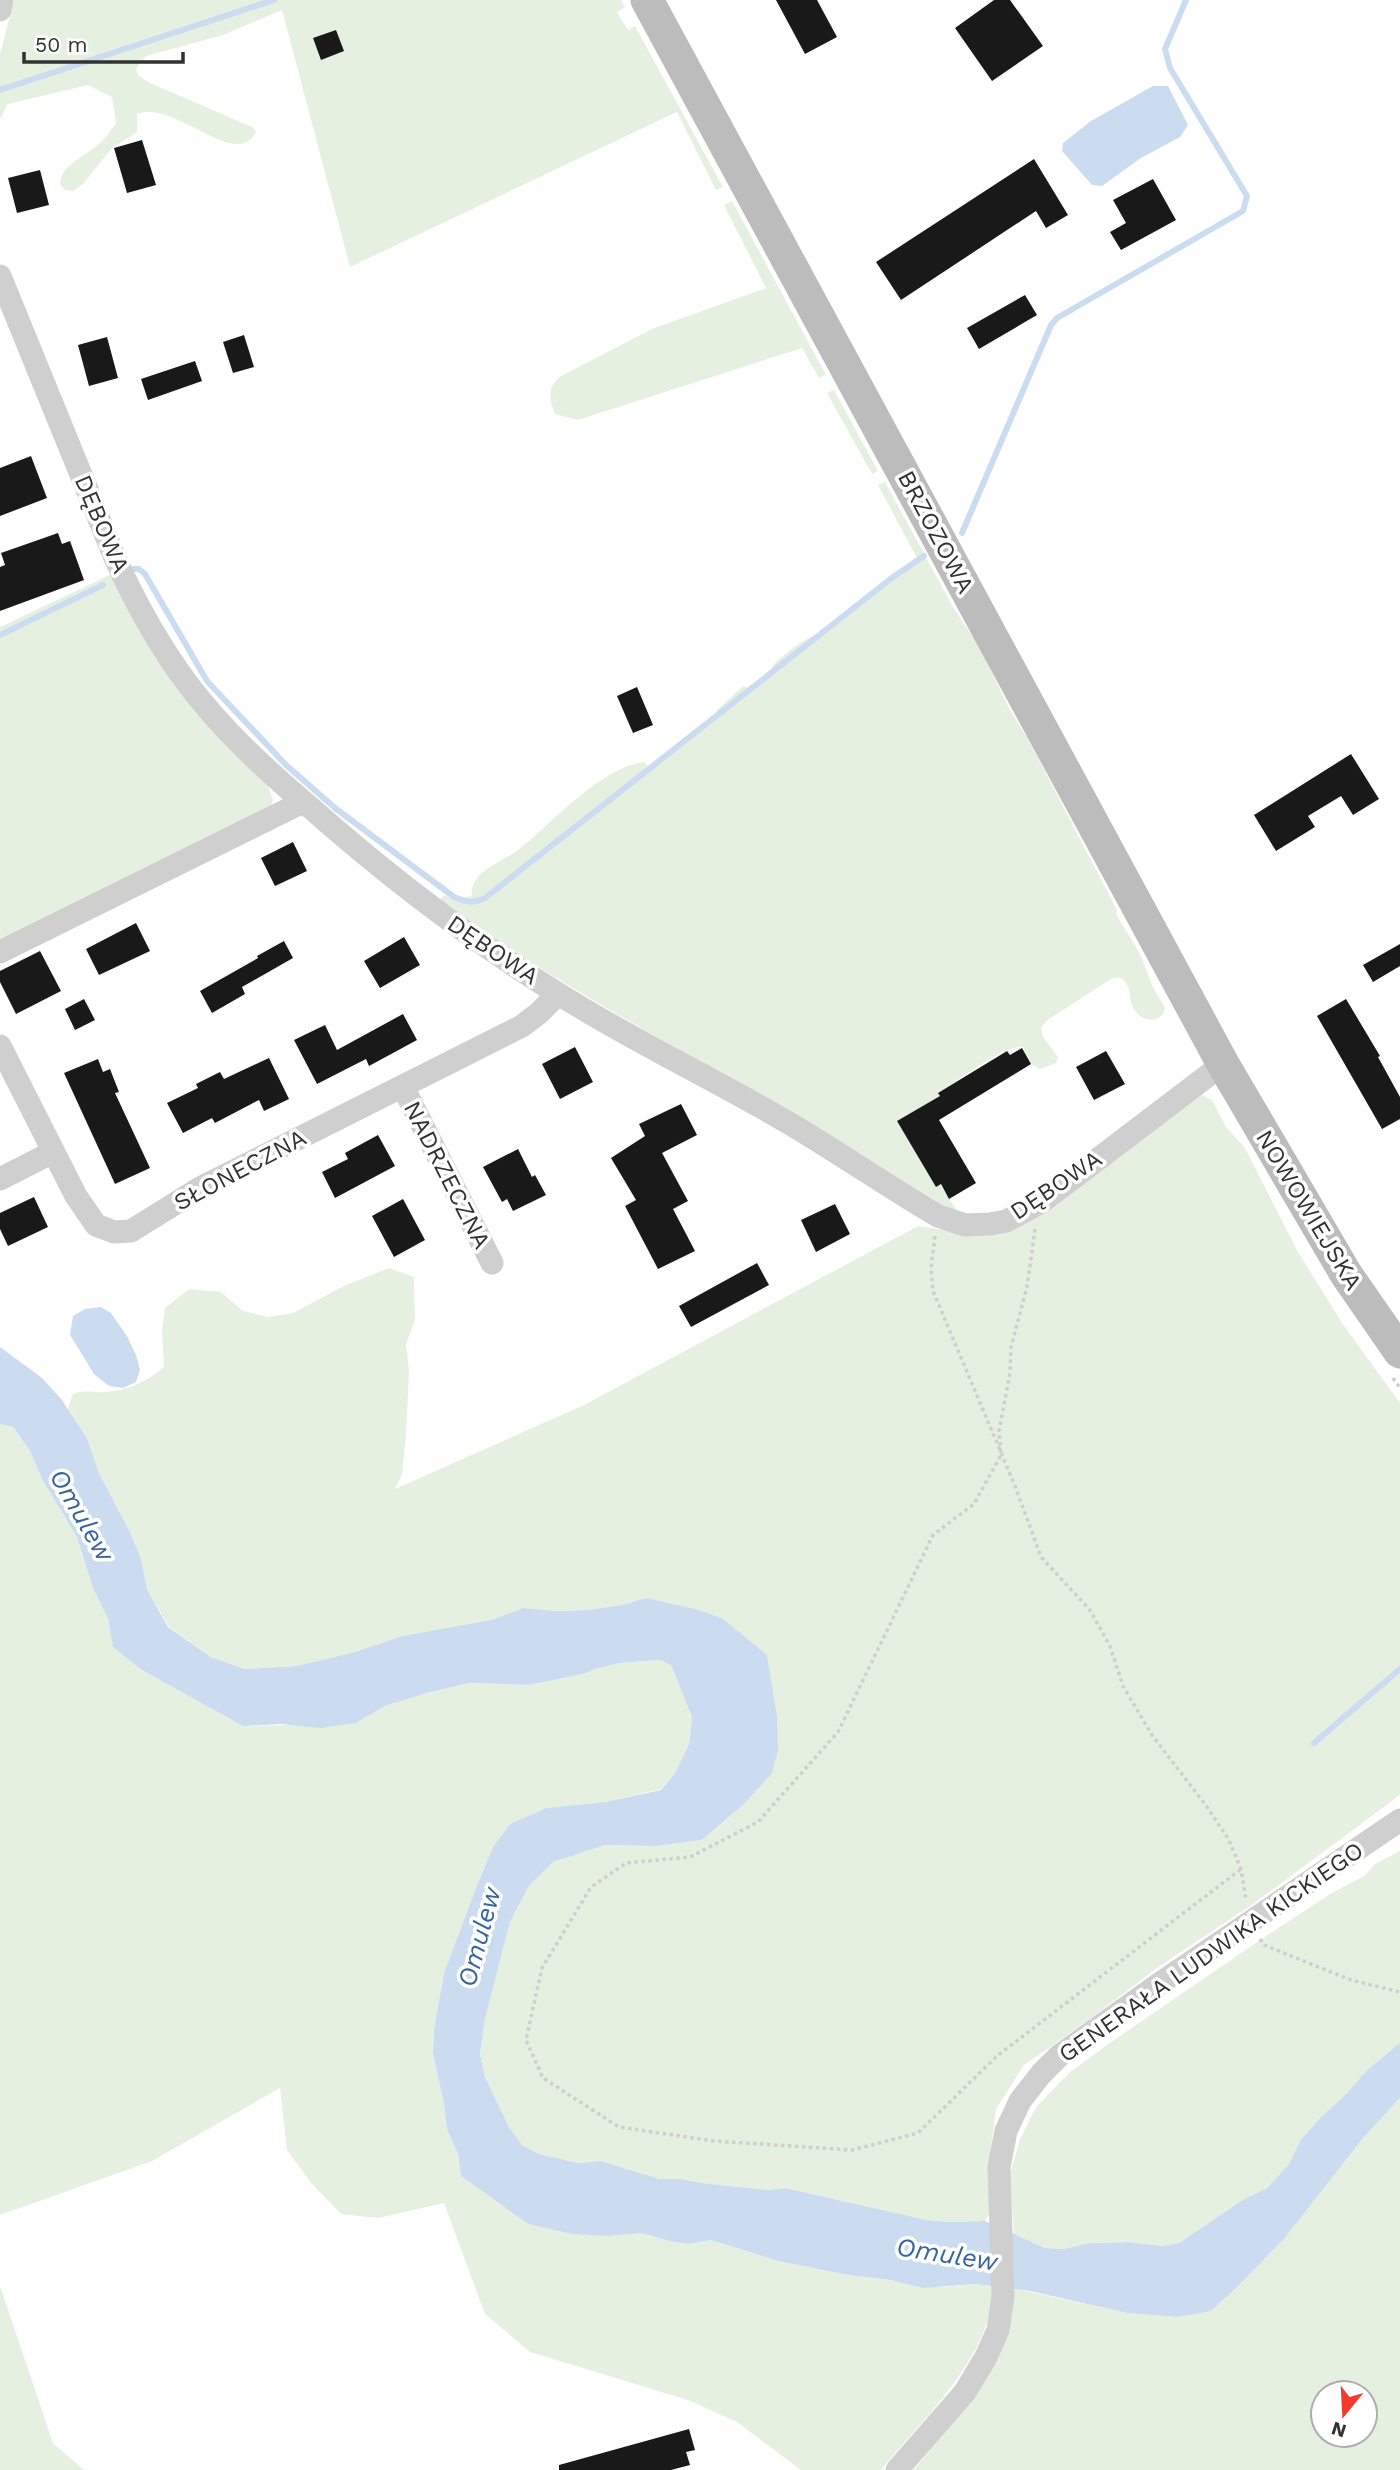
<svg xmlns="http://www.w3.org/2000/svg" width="1400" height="2470" font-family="'Work Sans',sans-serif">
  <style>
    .green { fill: #e6f0e0; fill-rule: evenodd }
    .water { fill: #ccdcf0 }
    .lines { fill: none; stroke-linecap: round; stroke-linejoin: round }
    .stream { stroke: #ccdcf0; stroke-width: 6 }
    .building { fill: #191919 }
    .path { stroke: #cfcfcf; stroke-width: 3.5; stroke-dasharray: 3.5 3.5; stroke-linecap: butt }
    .minor { stroke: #cfcfcf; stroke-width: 23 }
    .secondary { stroke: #bcbcbc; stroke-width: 33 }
    .labels { text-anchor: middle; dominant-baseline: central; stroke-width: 7; stroke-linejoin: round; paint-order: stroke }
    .street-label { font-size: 24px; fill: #323232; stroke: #fff }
    .water-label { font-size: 26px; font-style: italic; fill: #38669c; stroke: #fff }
  </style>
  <rect width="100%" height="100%" fill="#fff"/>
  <path class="green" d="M14 0H621L625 7 617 12 628 30 635 26 723 187 716 190 677 112 350 267 282 10 223 35 146 56 136 69 138 75 150 83 252 127 256 132C237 172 174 99 137 114V132L112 148 83 184 73 191 65 190 60 184C61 164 85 157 98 145 105 138 111 131 116 123L112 97 88 85 8 104 0 119V55Z
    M732 201 826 375 819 378 802 348 578 420 555 414C549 399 547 387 561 376L652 329 766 288 724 205Z
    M834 390 878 471 872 474 827 393Z
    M885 482 953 607 980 648 1010 710 1028 739 1117 910 1116 914 1140 954 1153 987 1165 1008C1161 1027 1137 1021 1132 1005 1129 998 1131 990 1126 983 1122 977 1118 977 1111 979L1046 1021 1041 1028 1043 1037 1058 1057 1056 1063 1040 1069 1031 1064 1023 1047C1006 1044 956 1082 938 1093L940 1096 898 1121 960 1215 948 1212C889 1175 831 1137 771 1103 659 1037 545 977 439 901L444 895 452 899 472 896C471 891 472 886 475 881 484 866 506 860 519 849 554 822 599 768 644 762L651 769 713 720 717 710 743 686 752 689 773 672 772 667C779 657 810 633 820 635L918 560 878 485Z
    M112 574 268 785 273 800 270 808 0 941V627Z
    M1202 1095 1212 1100 1226 1127 1245 1148 1298 1252 1342 1323 1400 1403V1795L1253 1904 1157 1968 1090 2019 1024 2065 996 2109 990 2155 989 2215 985 2221 950 2222 927 2220 785 2188 769 2190 701 2183 682 2179H660L601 2161 578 2163 539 2154 522 2145 509 2127 485 2077 480 2054 485 2019 510 1922 529 1886 553 1862 605 1845 656 1846 702 1840 744 1804 770 1680 767 1655 646 1598 622 1605 589 1610 558 1611 523 1608 491 1620 402 1636 355 1652 296 1666 245 1669 211 1657 169 1627 147 1589 141 1559 130 1532 99 1473 87 1438 68 1408 73 1394C85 1389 94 1393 107 1392 128 1390 148 1381 164 1367L162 1330 165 1308 189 1289 221 1292 243 1311 268 1317 293 1313 346 1285 389 1268 414 1277 415 1320 406 1344 409 1370 406 1435 402 1474 395 1489 584 1405 918 1226 986 1236 1014 1229 1055 1207 1141 1139Z
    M0 1424 13 1427 30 1451 43 1481 77 1537 93 1588 108 1619 113 1647 140 1669 243 1726 356 1723 385 1706 427 1693 469 1683 529 1685 583 1674 595 1669 620 1663 660 1660 671 1665 692 1717 689 1744 675 1773 661 1789 605 1802 546 1808 510 1824 493 1847 476 1888 444 1973 434 2029 433 2054 444 2104 447 2129 458 2154 461 2176 528 2224 609 2236 642 2233 669 2241 688 2244 711 2240 778 2261 848 2275 943 2287 974 2284 993 2286C994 2354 922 2420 881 2470H801L737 2422 688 2400 530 2352 485 2314 444 2203 378 2218 341 2214 312 2184 287 2150 280 2088 152 2161 0 2215Z
    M1400 1851V2044L1366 2071 1348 2092 1318 2120 1300 2141 1289 2164 1267 2188 1241 2201 1179 2243 1162 2246 1129 2242 1090 2243 1064 2249 1045 2248 1014 2234 1010 2174 1020 2139 1037 2106 1069 2073 1104 2047 1263 1938 1330 1894 1364 1876 1375 1864Z
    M1400 2098V2470H914L981 2385 1012 2288 1127 2313 1177 2317 1239 2285 1284 2239 1364 2137ZM1323 2393H1365V2435H1323Z
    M0 2286 53 2443 84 2470H0Z"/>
  <path class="water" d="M1153 86H1168L1188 125 1180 137 1141 158 1102 186 1092 185 1062 151 1063 143 1091 121Z
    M101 1307 111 1313 127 1336 136 1355 140 1370 136 1382 123 1388 109 1386 94 1374 70 1335 73 1316 85 1309Z
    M0 1347 42 1378 62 1400 87 1438 99 1473 130 1532 141 1559 147 1589 168 1627 211 1657 245 1669 296 1666 355 1652 402 1636 491 1620 523 1608 558 1611 589 1610 622 1605 646 1598 699 1610 723 1619 767 1655 777 1717 778 1750 772 1773 744 1804 702 1840 656 1846 605 1845 553 1862 529 1886 510 1922 485 2019 480 2054 485 2077 509 2127 522 2145 539 2154 578 2163 601 2161 660 2179H682L701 2183 769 2190 785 2188 927 2220 950 2222 985 2221 1045 2248 1064 2249 1090 2243 1129 2242 1162 2246 1179 2243 1241 2201 1267 2188 1289 2164 1300 2141 1318 2120 1348 2092 1366 2071 1400 2043V2098L1364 2137 1284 2239 1239 2285 1211 2311 1177 2317 1127 2313 1030 2291 993 2286 974 2284 923 2288 890 2280 848 2275 778 2261 711 2240 688 2244 669 2241 642 2233 609 2236 573 2234 528 2224 461 2176 458 2154 447 2129 444 2104 433 2054 434 2029 444 1973 476 1888 493 1847 510 1824 546 1808 605 1802 661 1790 675 1773 689 1744 692 1717 671 1665 660 1660 620 1663 595 1669 583 1674 529 1685 469 1683 427 1693 385 1706 356 1723 321 1728 280 1724 243 1726 140 1669 113 1647 108 1619 93 1588 77 1537 43 1481 30 1451 13 1427 0 1424Z"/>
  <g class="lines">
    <path class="stream" d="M0 90 274 0
      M962 533 1051 325 1057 318 1243 211 1247 196 1170 68 1165 49 1186 0
      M134 569H139L145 574 207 681 286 765 335 808 454 897C466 902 473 904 485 898L893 577 924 556
      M0 635 103 585
      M1314 1743 1400 1669"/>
  </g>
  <path class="building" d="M776 0H817L837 37 805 54Z
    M994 0H1010L1043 46 992 81 955 28Z
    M336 30 344 51 321 60 313 38Z
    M142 140 156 185 127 193 114 148Z
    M1034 159 1068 215 1046 228 1036 211 901 300 876 262Z
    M40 170 49 205 17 213 8 178Z
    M1153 179 1176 220 1121 250 1110 232 1126 223 1113 200Z
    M1025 295 1037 315 979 349 967 328Z
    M244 335 254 367 233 373 223 342Z
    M107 337 118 378 89 386 78 345Z
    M195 361 202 381 148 400 141 379Z
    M31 456 47 498 0 516V468Z
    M58 533 62 544 70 541 84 580 0 611V567L5 565 1 553Z
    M637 687 653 725 633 733 617 696Z
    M1351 754 1379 799 1353 815 1341 796 1308 816 1315 827 1276 851 1254 815Z
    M293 842 307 871 275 886 261 858Z
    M136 923 150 951 99 975 86 949Z
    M404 937 420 965 380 988 364 961Z
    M284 941 293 958 242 987 245 994 212 1013 200 991 258 958 257 956Z
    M1400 944V966L1373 982 1363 965Z
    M40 951 61 991 16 1014 0 982V971Z
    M84 999 95 1020 75 1030 65 1009Z
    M1346 999 1380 1056 1378 1057 1400 1097V1119L1382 1129 1317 1016Z
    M403 1014 417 1040 369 1066 366 1059 317 1084 294 1040 325 1025 337 1050Z
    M575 1047 593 1082 560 1099 542 1064Z
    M1022 1048 1031 1064 939 1120 976 1183 949 1199 941 1184 936 1187 897 1121 940 1096 938 1093 1007 1051 1010 1055Z
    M1106 1051 1125 1084 1094 1100 1076 1067Z
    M269 1058 289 1099 264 1111 259 1100 215 1123 212 1118 183 1133 167 1103 198 1088 196 1084 220 1072 224 1079Z
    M98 1059 103 1072 110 1069 119 1092 115 1093 150 1168 115 1184 64 1073Z
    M681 1104 697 1135 662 1153 688 1201 673 1209 695 1251 658 1269 625 1206 636 1200 611 1158 645 1136 639 1124Z
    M378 1135 395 1166 335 1198 322 1172 348 1159 345 1153Z
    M518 1149 532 1177 535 1175 546 1195 513 1211 507 1199 502 1202 483 1167Z
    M34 1197 48 1227 8 1246 0 1229V1213Z
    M403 1199 425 1240 394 1257 372 1216Z
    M835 1204 850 1234 816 1252 801 1220Z
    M757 1263 769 1285 691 1327 679 1306Z
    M689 2429 695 2450 686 2452 690 2465 671 2470H559V2465Z"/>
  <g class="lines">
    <path class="path" d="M1035 1229 1027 1287 1011 1347 1010 1373 999 1431 1001 1455 974 1504 933 1535 838 1732 758 1822 690 1857 626 1863 591 1887 542 1968 526 2040 543 2078 619 2127 714 2141 852 2150 918 2133 997 2056 1241 1869
      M935 1236 931 1269 933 1291 1015 1486 1041 1557 1090 1610 1110 1646 1123 1686 1152 1735 1207 1807 1229 1840 1241 1869 1246 1900
      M1393 1378 1400 1388
      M1260 1939 1264 1945 1351 1980 1400 1992"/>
    <path class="minor" d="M0 10 2 0
      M0 276 115 558C135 602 158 644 187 683 222 730 267 771 312 809 389 877 470 939 557 993 631 1040 712 1078 787 1122 838 1152 887 1186 938 1216L965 1225 990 1224 1006 1221 1027 1210 1043 1201 1223 1064
      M0 952 303 802
      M0 1046 76 1196 96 1225 114 1232 131 1231 200 1188 522 1026 539 1013 558 994
      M403 1087 492 1263
      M0 1179 53 1152
      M897 2470 965 2392 986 2357 998 2330 1003 2296 999 2167 1006 2131 1020 2101 1041 2074 1060 2055 1156 1986 1400 1820"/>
    <path class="secondary" d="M647 0 1223 1064 1346 1274 1400 1352"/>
  </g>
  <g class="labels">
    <g class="street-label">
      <text transform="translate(102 524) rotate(67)">DĘBOWA</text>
      <text transform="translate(936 532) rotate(62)">BRZOZOWA</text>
      <text transform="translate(493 950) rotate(34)">DĘBOWA</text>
      <text transform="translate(240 1170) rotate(-28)">SŁONECZNA</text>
      <text transform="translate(447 1175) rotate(63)">NADRZECZNA</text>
      <text transform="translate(1056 1185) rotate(-34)">DĘBOWA</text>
      <text transform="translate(1309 1210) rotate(59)">NOWOWIEJSKA</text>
      <text transform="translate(1211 1952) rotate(-35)">GENERAŁA LUDWIKA KICKIEGO</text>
    </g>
    <g class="water-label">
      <text transform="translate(82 1515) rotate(60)">Omulew</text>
      <text transform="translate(479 1937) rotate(-75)">Omulew</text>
      <text transform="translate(947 2254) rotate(9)">Omulew</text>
    </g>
  </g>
  <g transform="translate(1344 2414) rotate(198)"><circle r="33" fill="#ffffff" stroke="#adadad" stroke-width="2"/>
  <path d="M0-5L12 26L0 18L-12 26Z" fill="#f23b2b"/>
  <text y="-10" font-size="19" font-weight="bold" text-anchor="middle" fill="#323232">N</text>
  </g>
  <path d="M24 52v10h159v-10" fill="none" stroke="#323232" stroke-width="3.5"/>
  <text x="35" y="52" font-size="21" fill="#323232" stroke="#ffffff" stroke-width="5" paint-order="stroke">50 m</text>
</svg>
